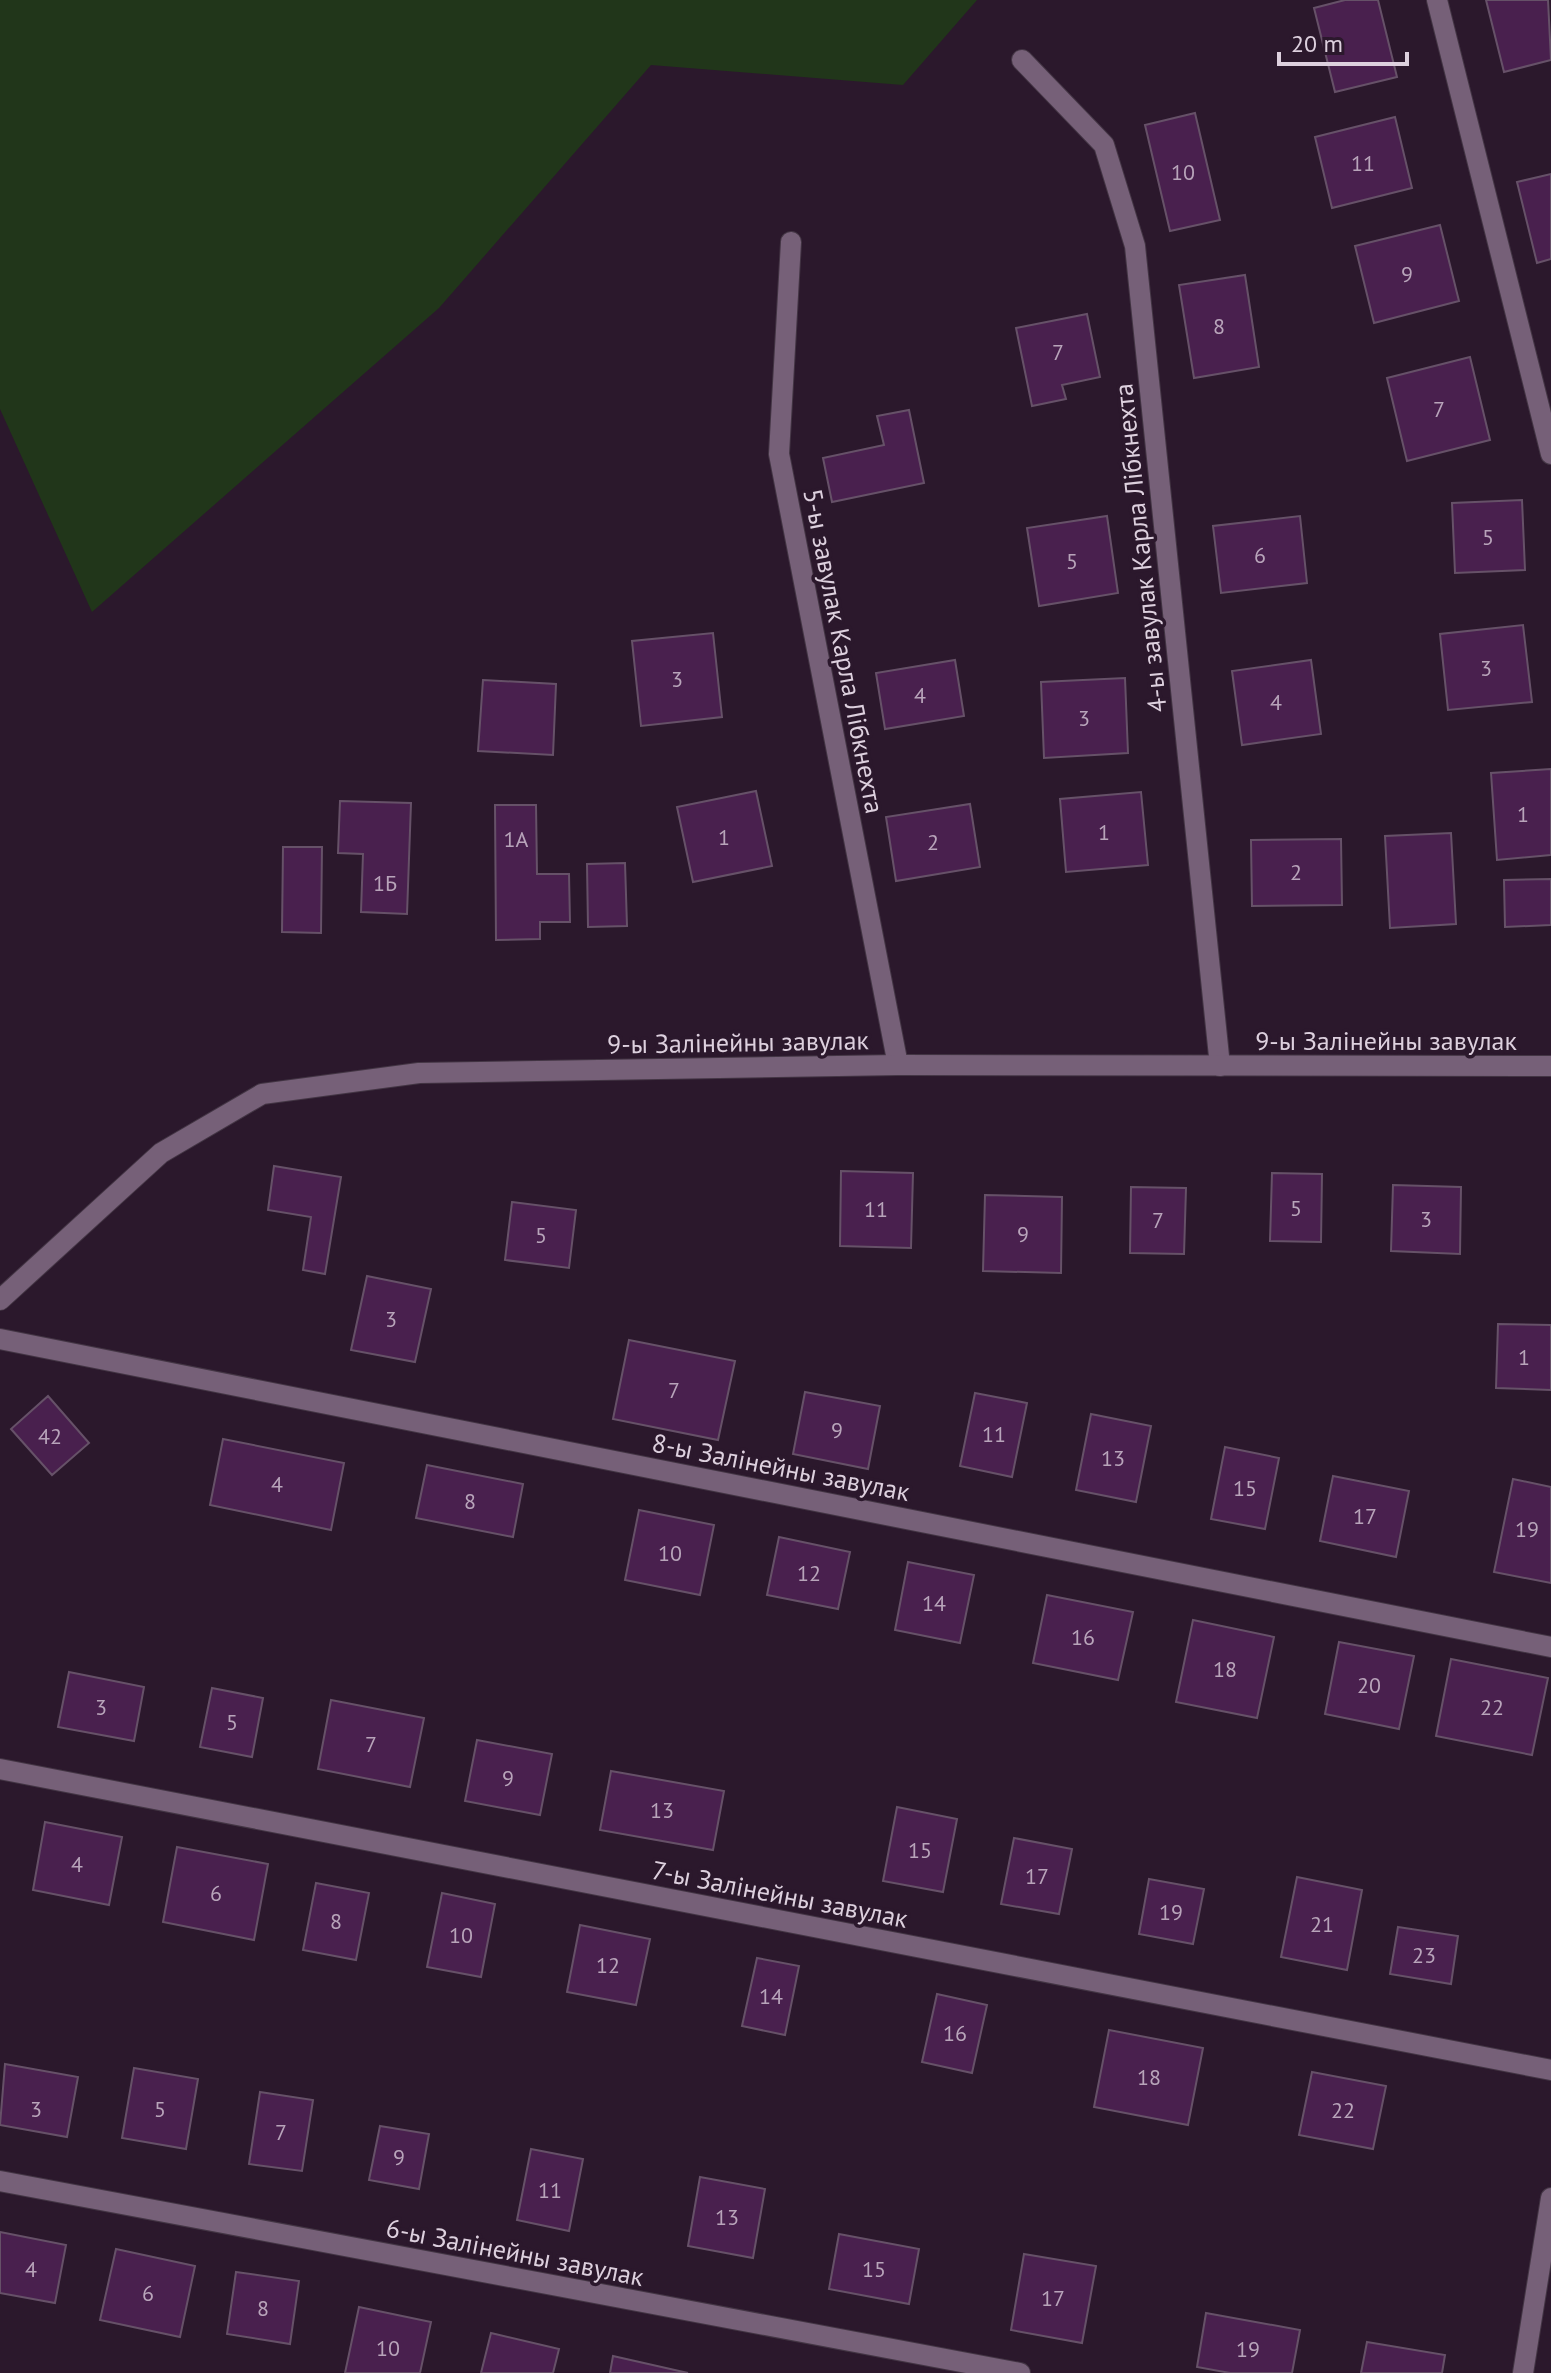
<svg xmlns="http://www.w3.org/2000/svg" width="1551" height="2373" font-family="'PT Sans',sans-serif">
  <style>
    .green { fill: #21361a }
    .building { fill: #49204e; stroke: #665168; stroke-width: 2 }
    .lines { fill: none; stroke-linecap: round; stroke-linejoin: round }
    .street-casing { stroke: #433544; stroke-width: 22 }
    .secondary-casing { stroke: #433544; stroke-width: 22 }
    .street { stroke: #766078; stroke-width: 20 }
    .secondary { stroke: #766078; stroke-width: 20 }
    .labels { text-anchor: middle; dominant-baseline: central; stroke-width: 7; stroke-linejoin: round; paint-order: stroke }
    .number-label { font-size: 22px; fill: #b8a4ba }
    .street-label { font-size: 26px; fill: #ddd0de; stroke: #2b182c }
  </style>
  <rect width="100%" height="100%" fill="#2b182c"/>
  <path class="green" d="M0 0H977L903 85 651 65 439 308 92 612 0 409Z"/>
  <path class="building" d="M1345 0H1378L1397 77 1335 92 1314 8Z
    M1486 0H1548L1551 60 1504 72Z
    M1195 113 1220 220 1170 231 1145 125Z
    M1395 117 1412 188 1332 208 1315 137Z
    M1551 174V259L1537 263 1517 182Z
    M1440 225 1459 301 1374 323 1355 246Z
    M1245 275 1259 367 1194 378 1179 285Z
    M1087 314 1100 377 1062 385 1066 399 1032 406 1016 328Z
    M1470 357 1490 440 1407 461 1387 378Z
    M909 410 924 483 832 502 823 458 884 445 877 416Z
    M1522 500 1525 570 1455 573 1452 503Z
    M1107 516 1118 593 1039 606 1027 528Z
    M1300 516 1307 583 1221 593 1213 526Z
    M1523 625 1532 702 1448 710 1440 634Z
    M713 633 722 717 641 726 632 641Z
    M955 660 964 716 885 729 876 673Z
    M1311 660 1321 734 1242 745 1232 671Z
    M1125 678 1128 753 1044 758 1041 682Z
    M483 680 556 684 553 755 478 751Z
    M1551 769V855L1497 860 1491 773Z
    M756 791 772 866 693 882 677 807Z
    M1141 792 1148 865 1066 872 1060 799Z
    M340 801 411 803 407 914 361 912 363 854 338 853Z
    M970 804 980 867 896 881 886 817Z
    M495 805H536L537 874H569L570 922H540V939L496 940Z
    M1451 833 1456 924 1390 928 1385 836Z
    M1341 839 1342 905 1252 906 1251 840Z
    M283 847H322L321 933 282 932Z
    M625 863 627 926 588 927 587 864Z
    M1551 879V925L1505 927 1504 880Z
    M274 1166 341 1177 325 1274 303 1270 311 1217 268 1210Z
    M841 1171 913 1173 911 1248 840 1246Z
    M1272 1173 1322 1174 1321 1242 1270 1241Z
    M1393 1185 1461 1187 1460 1254 1391 1251Z
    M1131 1187 1186 1188 1184 1254 1130 1253Z
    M985 1195 1062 1197 1061 1273 983 1271Z
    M512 1202 576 1210 569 1268 505 1260Z
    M367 1276 431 1289 415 1362 351 1350Z
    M1498 1324 1551 1325V1390L1496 1388Z
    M629 1340 735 1361 718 1440 613 1419Z
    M805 1392 880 1406 868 1469 793 1454Z
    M975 1393 1027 1403 1012 1477 960 1466Z
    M48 1396 89 1443 52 1475 11 1429Z
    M1091 1414 1151 1426 1136 1502 1076 1490Z
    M223 1439 344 1463 331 1530 210 1505Z
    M1225 1447 1279 1458 1265 1529 1211 1519Z
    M427 1465 523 1484 513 1537 416 1518Z
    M1333 1476 1409 1491 1396 1557 1320 1541Z
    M1513 1479 1551 1487V1583L1494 1572Z
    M639 1510 714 1525 700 1595 625 1580Z
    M779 1537 850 1552 838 1609 767 1595Z
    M908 1562 974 1575 960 1643 895 1630Z
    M1047 1595 1133 1612 1118 1680 1033 1663Z
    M1193 1620 1274 1637 1257 1718 1176 1702Z
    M1339 1642 1414 1656 1399 1729 1325 1714Z
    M1451 1659 1548 1678 1532 1755 1436 1736Z
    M69 1672 144 1687 134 1741 58 1727Z
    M212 1688 263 1698 252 1757 200 1747Z
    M331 1700 424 1718 410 1787 318 1769Z
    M477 1740 552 1754 540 1815 465 1801Z
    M611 1771 724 1791 713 1850 600 1830Z
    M897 1807 957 1819 943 1892 883 1881Z
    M45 1822 122 1837 109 1905 33 1890Z
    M1014 1838 1072 1849 1059 1914 1001 1904Z
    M177 1847 268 1864 254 1940 163 1922Z
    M1297 1877 1362 1890 1347 1970 1281 1957Z
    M1149 1879 1204 1889 1193 1944 1139 1934Z
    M316 1883 369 1893 356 1960 303 1950Z
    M442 1893 495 1904 481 1977 427 1967Z
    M580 1925 650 1939 636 2005 567 1992Z
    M1398 1927 1458 1936 1451 1984 1390 1974Z
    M757 1958 799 1966 785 2035 742 2026Z
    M937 1994 987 2005 972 2073 922 2062Z
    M1109 2030 1203 2048 1188 2125 1094 2107Z
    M5 2064 78 2077 67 2137 0 2125Z
    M134 2068 198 2079 186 2149 122 2138Z
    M1312 2072 1386 2086 1373 2149 1299 2135Z
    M260 2092 313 2100 302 2171 249 2164Z
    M380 2126 429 2134 419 2189 369 2180Z
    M531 2149 583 2159 569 2231 517 2220Z
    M700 2177 765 2189 753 2258 688 2246Z
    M0 2232 66 2245 55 2303 0 2293Z
    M839 2234 919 2249 909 2304 829 2289Z
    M116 2249 195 2266 180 2337 100 2320Z
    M1024 2254 1096 2266 1082 2343 1011 2330Z
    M236 2272 299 2281 290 2344 227 2334Z
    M359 2307 431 2322 420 2373H345Z
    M1206 2313 1300 2330 1292 2373H1230L1197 2367Z
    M491 2333 559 2349 553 2373H481Z
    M1367 2342 1445 2355 1442 2373H1361Z
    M613 2356 688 2373H610Z"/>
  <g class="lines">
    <defs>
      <path id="street" d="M1437 0 1551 454
        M1022 60 1104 145 1135 246 1220 1066
        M791 242 779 454 898 1065
        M0 1339 1551 1647
        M0 1769 1551 2070
        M0 2181 1020 2373
        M1523 2373 1551 2198"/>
      <path id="secondary" d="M0 1300 161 1153 262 1094 419 1073 898 1065 1551 1066"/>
    </defs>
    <use href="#street" class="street-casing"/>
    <use href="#secondary" class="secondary-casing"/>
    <use href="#street" class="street"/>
    <use href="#secondary" class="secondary"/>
  </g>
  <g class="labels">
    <g class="number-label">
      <text x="1363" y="163">11</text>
      <text x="1183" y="172">10</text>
      <text x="1407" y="274">9</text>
      <text x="1219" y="326">8</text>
      <text x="1058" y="352">7</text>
      <text x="1439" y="409">7</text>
      <text x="1488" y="537">5</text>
      <text x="1260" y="555">6</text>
      <text x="1072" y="561">5</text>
      <text x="1486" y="668">3</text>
      <text x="677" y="679">3</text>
      <text x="920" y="695">4</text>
      <text x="1276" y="702">4</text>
      <text x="1084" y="718">3</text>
      <text x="1523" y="814">1</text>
      <text x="1104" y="832">1</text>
      <text x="724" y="837">1</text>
      <text x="516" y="839">1А</text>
      <text x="933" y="842">2</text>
      <text x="1296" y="872">2</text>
      <text x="385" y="883">1Б</text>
      <text x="1296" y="1208">5</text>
      <text x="876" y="1209">11</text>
      <text x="1426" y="1219">3</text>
      <text x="1158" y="1220">7</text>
      <text x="1023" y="1234">9</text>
      <text x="541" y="1235">5</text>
      <text x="391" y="1319">3</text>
      <text x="1524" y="1357">1</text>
      <text x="674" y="1390">7</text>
      <text x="837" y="1430">9</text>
      <text x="994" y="1434">11</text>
      <text x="50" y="1436">42</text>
      <text x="1113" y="1458">13</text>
      <text x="277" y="1484">4</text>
      <text x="1245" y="1488">15</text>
      <text x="470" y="1501">8</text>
      <text x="1365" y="1516">17</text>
      <text x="1527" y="1529">19</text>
      <text x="670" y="1553">10</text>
      <text x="809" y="1573">12</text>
      <text x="934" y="1603">14</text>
      <text x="1083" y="1637">16</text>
      <text x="1225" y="1669">18</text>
      <text x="1369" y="1685">20</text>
      <text x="101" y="1707">3</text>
      <text x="1492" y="1707">22</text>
      <text x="232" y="1722">5</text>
      <text x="371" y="1744">7</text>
      <text x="508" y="1778">9</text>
      <text x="662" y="1810">13</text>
      <text x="920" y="1850">15</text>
      <text x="77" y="1864">4</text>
      <text x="1037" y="1876">17</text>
      <text x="216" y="1893">6</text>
      <text x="1171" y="1912">19</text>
      <text x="336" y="1921">8</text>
      <text x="1322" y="1924">21</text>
      <text x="461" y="1935">10</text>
      <text x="1424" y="1955">23</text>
      <text x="608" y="1965">12</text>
      <text x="771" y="1996">14</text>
      <text x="955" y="2033">16</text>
      <text x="1149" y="2077">18</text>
      <text x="36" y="2109">3</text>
      <text x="160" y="2109">5</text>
      <text x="1343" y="2110">22</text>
      <text x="281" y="2132">7</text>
      <text x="399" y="2157">9</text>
      <text x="550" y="2190">11</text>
      <text x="727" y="2217">13</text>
      <text x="31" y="2269">4</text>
      <text x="874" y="2269">15</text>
      <text x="148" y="2293">6</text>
      <text x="1053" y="2298">17</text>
      <text x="263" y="2308">8</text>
      <text x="388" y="2348">10</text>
      <text x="1248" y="2349">19</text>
    </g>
    <g class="street-label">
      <text transform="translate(1140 548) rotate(-96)">4-ы завулак Карла Лібкнехта</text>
      <text transform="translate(844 651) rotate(79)">5-ы завулак Карла Лібкнехта</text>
      <text x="1386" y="1040">9-ы Залінейны завулак</text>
      <text transform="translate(738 1042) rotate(-1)">9-ы Залінейны завулак</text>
      <text transform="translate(781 1467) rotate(11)">8-ы Залінейны завулак</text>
      <text transform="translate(780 1894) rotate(11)">7-ы Залінейны завулак</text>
      <text transform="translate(515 2252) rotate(11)">6-ы Залінейны завулак</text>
    </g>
  </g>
  <path d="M1279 52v12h128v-12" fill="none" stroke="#ddd0de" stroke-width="4"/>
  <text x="1291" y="52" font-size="24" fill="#ddd0de" stroke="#2b182c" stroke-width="6" paint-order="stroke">20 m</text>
</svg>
